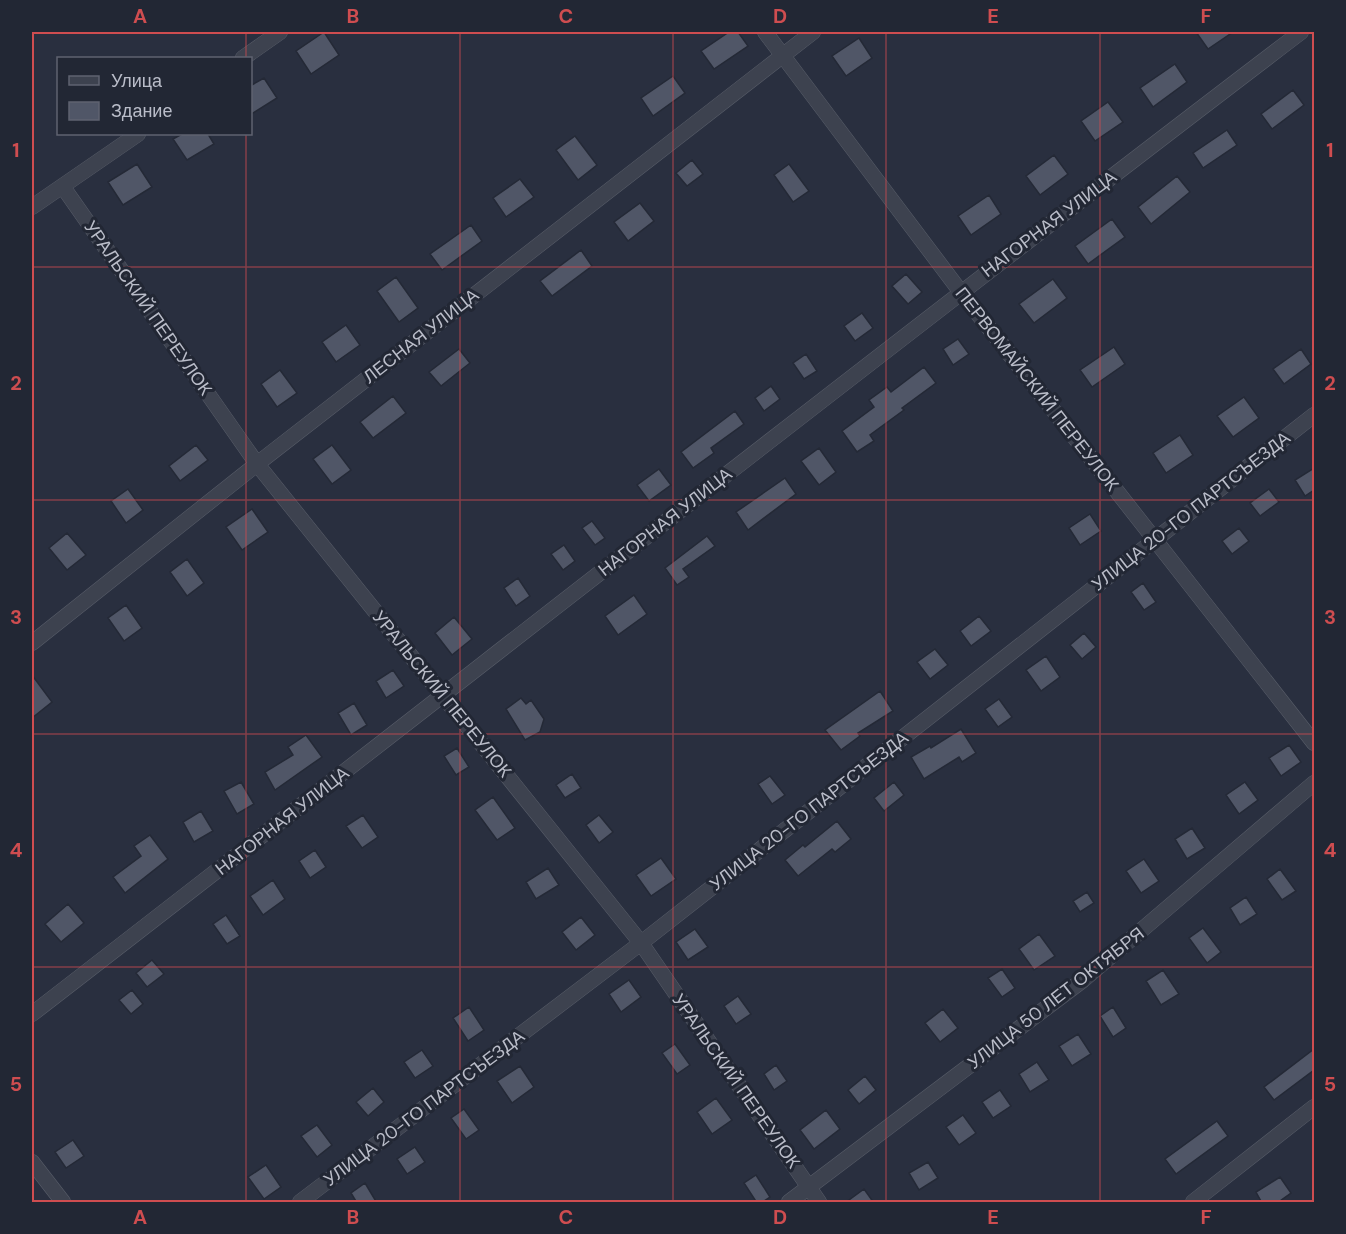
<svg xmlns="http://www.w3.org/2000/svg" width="1346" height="1234" font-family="'DM Sans',sans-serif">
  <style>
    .building { fill: #505667; stroke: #242936; stroke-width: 1.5 }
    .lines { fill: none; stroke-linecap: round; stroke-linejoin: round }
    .street-casing { stroke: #585d69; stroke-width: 16 }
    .street { stroke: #3d424f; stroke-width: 15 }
    .grid { fill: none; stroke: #cf4d50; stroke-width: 1.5; stroke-opacity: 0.55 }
    .labels { text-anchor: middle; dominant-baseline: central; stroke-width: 6; stroke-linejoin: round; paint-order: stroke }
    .street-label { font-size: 18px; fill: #babdc9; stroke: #222734 }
    .neatline { fill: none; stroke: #cf4d50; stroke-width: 2 }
    .grid-label { font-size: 20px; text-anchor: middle; font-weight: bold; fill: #cf4d50 }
  </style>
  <rect width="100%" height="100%" fill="#292f3f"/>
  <path class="building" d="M324 32 339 55 311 74 296 51Z
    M729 32H738L748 46 714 69 701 51Z
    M1196 32H1233L1208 49Z
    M859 38 872 58 846 76 832 56Z
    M1175 64 1187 82 1153 107 1140 88Z
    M673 76 685 93 653 116 641 98Z
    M264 78 277 98 250 115V86Z
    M1293 90 1304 105 1272 129 1261 114Z
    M1108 102 1123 122 1095 141 1081 121Z
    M1227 130 1237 145 1203 168 1193 153Z
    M182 134H208L214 144 187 160 173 139Z
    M575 136 597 165 578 180 556 150Z
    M1054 155 1068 174 1040 195 1026 176Z
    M692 160 703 174 687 186 676 173Z
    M137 164 152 187 123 205 108 182Z
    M789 164 809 191 793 202 774 175Z
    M1177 176 1190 192 1151 224 1138 207Z
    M520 179 534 197 506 217 493 198Z
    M989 195 1001 214 971 235 958 216Z
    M640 203 654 221 628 241 614 222Z
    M1112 219 1125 237 1088 264 1075 246Z
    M471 225 482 241 442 270 430 254Z
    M581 250 592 266 552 296 540 281Z
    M906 274 922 292 908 304 892 286Z
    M396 277 418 308 399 322 377 291Z
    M1053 279 1067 298 1034 323 1019 304Z
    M862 313 873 328 855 341 844 326Z
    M346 325 360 345 336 362 322 342Z
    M958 339 969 354 953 365 943 349Z
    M1114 347 1125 364 1092 387 1080 370Z
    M459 349 470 363 441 386 429 372Z
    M1301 349 1311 364 1284 384 1273 369Z
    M806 354 817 371 804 379 793 363Z
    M924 367 936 383 902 408 904 410 870 435 874 441 857 452 842 431 874 407 869 400 887 387 891 392Z
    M280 370 297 393 277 407 261 384Z
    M771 386 780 399 764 411 755 398Z
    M393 396 406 413 373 438 360 422Z
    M1244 397 1259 418 1233 437 1217 416Z
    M735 411 744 424 711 448 714 453 693 468 681 452Z
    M1180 435 1193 455 1166 473 1153 453Z
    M196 445 208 460 180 481 169 466Z
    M332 445 351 470 332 484 313 459Z
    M819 448 836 472 819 485 801 461Z
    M1314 468V490L1305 496 1295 480Z
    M659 469 671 485 649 501 637 485Z
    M785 478 796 494 748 530 736 512Z
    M128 489 143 510 126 523 111 501Z
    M1269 489 1279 502 1260 516 1250 503Z
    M252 509 268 532 242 550 226 527Z
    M1090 514 1101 531 1080 545 1069 528Z
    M592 521 605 538 595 545 582 528Z
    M1239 528 1249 541 1232 554 1222 541Z
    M67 533 86 555 67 570 49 548Z
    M707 536 715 546 683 569 689 577 677 585 665 568Z
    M564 545 575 561 563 570 551 554Z
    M187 559 204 583 187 596 170 572Z
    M518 578 530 596 516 606 504 588Z
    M1143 583 1156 602 1144 610 1131 592Z
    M634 595 647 614 618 635 605 616Z
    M126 605 142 628 124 641 108 618Z
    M979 616 991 631 971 646 960 631Z
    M454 617 472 639 452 655 435 633Z
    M1084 633 1096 647 1082 659 1070 645Z
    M935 649 948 665 930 679 917 662Z
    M1046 656 1060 677 1041 691 1026 670Z
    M393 670 404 686 386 698 376 681Z
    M32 675 52 702 32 718Z
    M880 691 893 711 858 733 860 736 841 750 825 730Z
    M521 698 526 704 531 700 544 719 540 732 525 740 506 709Z
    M999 699 1012 717 998 727 985 709Z
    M354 703 367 725 351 735 338 713Z
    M961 729 976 753 962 762 959 757 924 779 911 757 930 746 931 748Z
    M306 735 322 757 275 790 265 772 293 755 288 747Z
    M1289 745 1301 762 1281 776 1269 758Z
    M457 748 469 767 456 775 444 756Z
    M572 774 581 788 565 798 556 785Z
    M770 776 785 795 772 804 758 784Z
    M241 782 254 804 237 814 224 791Z
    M894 782 904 795 884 811 874 798Z
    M1245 782 1258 800 1239 814 1226 795Z
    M493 797 515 828 497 840 475 810Z
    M201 811 213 831 194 842 183 822Z
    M363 815 378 837 362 848 346 826Z
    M599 815 613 832 599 843 586 825Z
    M837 821 851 839 835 852 832 849 798 876 785 860 803 845 805 847Z
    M1192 828 1205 848 1187 859 1175 839Z
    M150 835 168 859 125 893 113 877 141 856 134 846Z
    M315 850 326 867 310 878 299 861Z
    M661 858 676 879 651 896 636 875Z
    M1144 859 1159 881 1141 893 1126 871Z
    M548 868 559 885 536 899 526 882Z
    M1280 869 1296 891 1282 900 1267 879Z
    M273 880 285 899 263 915 250 896Z
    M1087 892 1094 903 1080 912 1073 901Z
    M1246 897 1257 914 1240 925 1230 908Z
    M68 904 84 923 61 942 45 924Z
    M226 915 240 936 227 944 213 924Z
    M581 917 595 935 576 950 562 932Z
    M1203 928 1221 952 1207 963 1189 938Z
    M695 929 708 947 688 960 676 942Z
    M1039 934 1055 956 1034 970 1019 949Z
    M152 960 164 974 147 987 136 973Z
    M1002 969 1015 988 1002 997 988 978Z
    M1163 970 1179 994 1161 1005 1146 981Z
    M629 980 641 997 621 1012 609 994Z
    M132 990 143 1004 131 1014 119 1000Z
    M738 996 751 1014 736 1024 724 1006Z
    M469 1007 484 1030 468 1041 453 1018Z
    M1113 1007 1126 1028 1113 1037 1100 1016Z
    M943 1009 958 1028 940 1042 925 1023Z
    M1078 1034 1091 1054 1072 1066 1059 1046Z
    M675 1044 690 1065 677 1074 662 1053Z
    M1314 1049V1070L1274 1100 1264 1087Z
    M422 1050 433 1066 415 1078 404 1062Z
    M1037 1062 1049 1080 1030 1092 1019 1074Z
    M776 1065 787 1081 774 1090 764 1074Z
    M520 1066 534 1087 512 1103 497 1081Z
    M865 1076 876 1090 859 1104 848 1090Z
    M373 1088 384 1102 368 1116 356 1102Z
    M1000 1090 1011 1106 993 1118 982 1102Z
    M716 1098 732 1120 712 1134 697 1112Z
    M464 1109 479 1130 466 1139 451 1118Z
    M826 1110 840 1129 814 1149 800 1130Z
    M963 1115 976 1133 959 1145 946 1127Z
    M1217 1121 1228 1136 1176 1174 1165 1159Z
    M317 1125 332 1145 317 1157 301 1136Z
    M73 1140 84 1156 66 1168 55 1152Z
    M415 1147 425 1162 407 1174 397 1159Z
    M928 1162 938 1178 919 1190 909 1173Z
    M266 1165 281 1187 264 1199 248 1177Z
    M756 1175 770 1197 761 1203H757L744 1183Z
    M1280 1177 1291 1193 1277 1203H1262L1256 1192Z
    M365 1183 377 1203H357L351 1193Z
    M864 1189 874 1203H845Z"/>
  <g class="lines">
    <defs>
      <path id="street" d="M765 32 960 291 1314 743
        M243 58 280 32
        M63 187 257 464 641 943 819 1202
        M32 207 138 134
        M32 643 257 464 813 32
        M32 1014C455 687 875 356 1301 32
        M32 1162 63 1202
        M300 1202 641 943 1314 415
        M789 1202 1083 980 1314 783
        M1193 1202 1314 1107"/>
    </defs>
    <use href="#street" class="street-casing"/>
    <use href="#street" class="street"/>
  </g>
  <path class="grid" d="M246 32V58M460 32V1202M673 32V1202M886 32V1202M1100 32V1202M246 134V1202M32 267H1314M32 500H1314M32 734H1314M32 967H1314"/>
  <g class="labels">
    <g class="street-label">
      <text transform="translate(1049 224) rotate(-37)">НАГОРНАЯ УЛИЦА</text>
      <text transform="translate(148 308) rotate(55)">УРАЛЬСКИЙ ПЕРЕУЛОК</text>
      <text transform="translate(421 336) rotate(-38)">ЛЕСНАЯ УЛИЦА</text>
      <text transform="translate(1037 389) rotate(52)">ПЕРВОМАЙСКИЙ ПЕРЕУЛОК</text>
      <text transform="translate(1191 511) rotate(-38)">УЛИЦА 20-ГО ПАРТСЪЕЗДА</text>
      <text transform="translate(665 522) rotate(-38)">НАГОРНАЯ УЛИЦА</text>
      <text transform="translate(442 694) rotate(51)">УРАЛЬСКИЙ ПЕРЕУЛОК</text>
      <text transform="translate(809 811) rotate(-38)">УЛИЦА 20-ГО ПАРТСЪЕЗДА</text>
      <text transform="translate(282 821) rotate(-38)">НАГОРНАЯ УЛИЦА</text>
      <text transform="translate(1056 998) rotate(-38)">УЛИЦА 50 ЛЕТ ОКТЯБРЯ</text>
      <text transform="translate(736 1081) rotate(55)">УРАЛЬСКИЙ ПЕРЕУЛОК</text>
      <text transform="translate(424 1108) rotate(-37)">УЛИЦА 20-ГО ПАРТСЪЕЗДА</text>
    </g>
  </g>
  <rect width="1346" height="1234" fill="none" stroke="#222734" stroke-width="66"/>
  <rect x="57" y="57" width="195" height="78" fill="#222734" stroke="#5f6370" stroke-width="1.5"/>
  <rect x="69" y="76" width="30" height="9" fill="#3d424f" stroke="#5f6370" stroke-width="1.5"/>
  <text x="111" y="87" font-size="18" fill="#babdc9">Улица</text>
  <rect x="69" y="102" width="30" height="18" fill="#505667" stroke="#5f6370" stroke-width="1.5"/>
  <text x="111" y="117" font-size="18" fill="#babdc9">Здание</text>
  <rect x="33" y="33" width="1280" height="1168" class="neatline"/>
  <g class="grid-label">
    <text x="140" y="23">A</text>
    <text x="353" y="23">B</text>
    <text x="566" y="23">C</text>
    <text x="780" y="23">D</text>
    <text x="993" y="23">E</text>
    <text x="1206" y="23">F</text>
    <text x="16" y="157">1</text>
    <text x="1330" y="157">1</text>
    <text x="16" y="390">2</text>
    <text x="1330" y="390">2</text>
    <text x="16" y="624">3</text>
    <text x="1330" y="624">3</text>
    <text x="16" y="857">4</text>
    <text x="1330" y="857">4</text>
    <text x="16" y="1091">5</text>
    <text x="1330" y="1091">5</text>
    <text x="140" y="1224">A</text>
    <text x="353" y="1224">B</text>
    <text x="566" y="1224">C</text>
    <text x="780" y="1224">D</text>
    <text x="993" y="1224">E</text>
    <text x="1206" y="1224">F</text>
  </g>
</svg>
